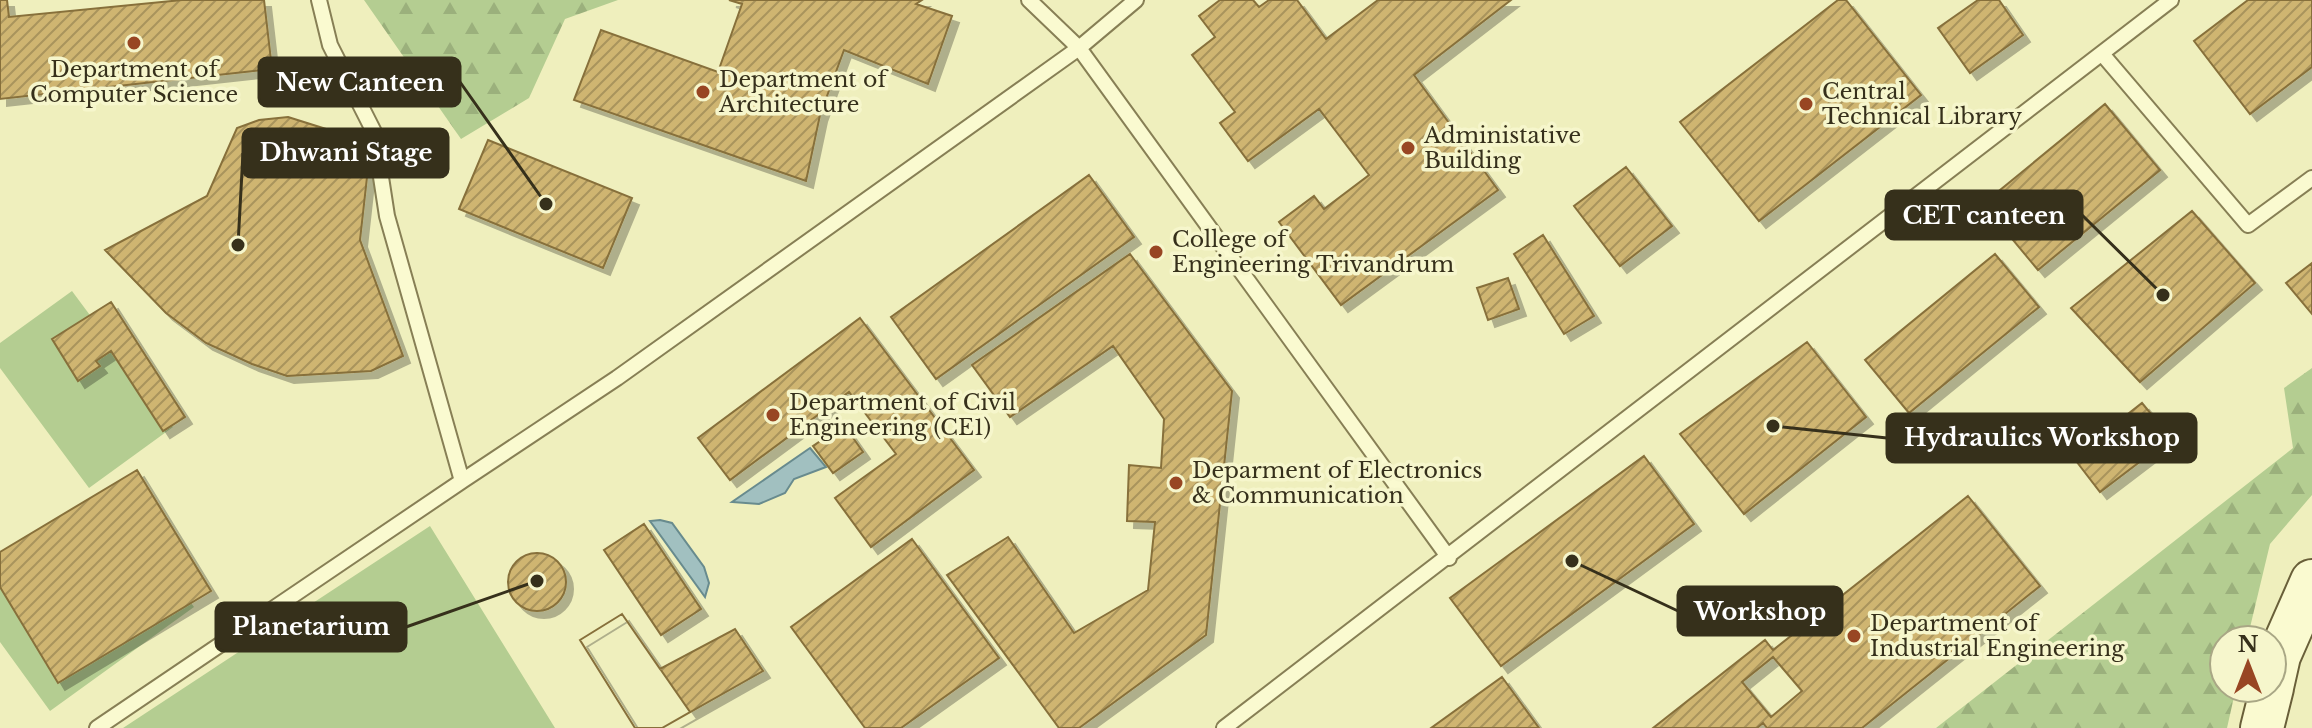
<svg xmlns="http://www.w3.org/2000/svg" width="2312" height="728" font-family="'Libre Baskerville',serif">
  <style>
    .forest { fill: url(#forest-firs) }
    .pitch { fill: #b4cd91 }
    .water { fill: #a1c0c0; stroke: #688b8e; stroke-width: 2 }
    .building { fill: url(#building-hatch); stroke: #87703b; stroke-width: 2; fill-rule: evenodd; filter: url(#shadow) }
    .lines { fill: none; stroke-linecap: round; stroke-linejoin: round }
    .lane-casing { stroke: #877f55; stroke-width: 18 }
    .secondary-casing { stroke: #695f39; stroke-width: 46 }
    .lane { stroke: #fafad0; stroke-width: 14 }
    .secondary { stroke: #fafad0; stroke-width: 42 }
    .poi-dot { fill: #984623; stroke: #f6f6cc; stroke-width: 3 }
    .labels { text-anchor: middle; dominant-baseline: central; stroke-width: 7; stroke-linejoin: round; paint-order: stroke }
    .poi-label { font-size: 22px; fill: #36301b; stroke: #f6f6cc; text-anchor: start }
    .leader { fill: none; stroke: #36301b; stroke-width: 3 }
    .callout-dot { fill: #36301b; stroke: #f6f6cc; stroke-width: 3 }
    .callout { fill: #36301b; stroke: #36301b; stroke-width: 3 }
    .callout-label { font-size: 24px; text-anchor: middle; font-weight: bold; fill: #fff }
  </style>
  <defs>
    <pattern id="forest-firs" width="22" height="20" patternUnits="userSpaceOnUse" patternTransform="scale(2)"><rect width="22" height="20" fill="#b4cd91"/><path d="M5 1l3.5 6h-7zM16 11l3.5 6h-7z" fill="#9bb07c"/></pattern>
    <pattern id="building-hatch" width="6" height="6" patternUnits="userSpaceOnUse" patternTransform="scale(2)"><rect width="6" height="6" fill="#cfb571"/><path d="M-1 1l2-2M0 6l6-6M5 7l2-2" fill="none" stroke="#a9945c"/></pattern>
    <filter id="shadow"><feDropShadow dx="7" dy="7" stdDeviation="0" flood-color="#0004"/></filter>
  </defs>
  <rect width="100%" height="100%" fill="#efefbd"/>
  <path class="forest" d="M364 0H618L565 19 529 98 461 139Z
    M2312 368V495L2270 544 2247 640H2224V688H2236L2227 728H1936L2293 448 2284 388Z"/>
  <path class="pitch" d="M72 291 173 427 89 488 0 368V343Z
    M116 500 194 607 50 711 0 642V584Z
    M430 526 555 728H123Z"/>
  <path class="water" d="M810 448 826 467 794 479 785 493 759 504 732 502Z
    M660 520 672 523 704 567 709 583 705 597 650 521Z"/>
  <path class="building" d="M0 0H7L9 17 182 0H264L272 69 0 99Z
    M729 0H922L916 4 952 16 928 84 844 50 820 115 806 181 574 100 601 30 718 72 742 4Z
    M1220 0H1253L1259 7 1269 0H1297L1326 39 1378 0H1511L1414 75 1498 190 1341 305 1279 222 1314 196 1324 209 1369 175 1319 109 1248 161 1220 123 1235 112 1192 55 1215 37 1199 16Z
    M1838 0H1846L1921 95 1759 221 1680 122Z
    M1978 0H1999L2023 35 1970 73 1938 28Z
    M2248 0H2312V67L2250 114 2194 41Z
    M2105 104 2160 170 2038 270 1983 204Z
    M288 117 345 135 369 159 360 240 403 356 371 371 287 376 252 364 206 343 166 313 105 250 207 196 237 128 259 120Z
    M488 140 632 198 603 268 459 209Z
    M1626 167 1672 226 1620 266 1574 206Z
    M1089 175 1134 237 936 379 891 317Z
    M2192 211 2255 283 2140 382 2071 308Z
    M1543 235 1594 316 1564 334 1514 254Z
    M1130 254 1232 391 1206 635 1079 728H1059L947 575 1008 537 1074 633 1148 590 1155 522 1127 521 1129 465 1161 468 1164 419 1113 346 1010 417 972 365Z
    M1995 254 2039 307 1909 413 1865 360Z
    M2312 263V314L2286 283Z
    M1508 278 1519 309 1488 320 1477 288Z
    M111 302 185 417 163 431 111 351 96 361 100 366 78 381 52 339Z
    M860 318 974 470 871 547 835 498 896 454 849 392 730 480 698 438Z
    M1807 342 1866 417 1744 514 1680 434Z
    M2142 403 2171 438 2100 492 2073 457Z
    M844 425 863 452 833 473 813 446Z
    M1644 456 1694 524 1501 666 1450 598Z
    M137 470 211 591 58 683 0 587V552Z
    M1968 496 2040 586 1862 728H1767L1763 723 1757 728H1653L1765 640 1773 650ZM1773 657 1802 691 1771 717 1742 682Z
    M644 524 701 609 661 635 604 550Z
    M912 539 999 658 901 728H865L791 627Z
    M508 582a29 29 0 1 1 58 0a29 29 0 1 1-58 0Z
    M622 614 660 669 735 629 763 671 662 728H635L580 640Z
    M622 614 690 712 662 728H635L580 640Z
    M1502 677 1539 728H1431Z"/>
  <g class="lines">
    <defs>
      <path id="lane" d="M319 0 330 45 374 132 387 216 462 481 617 378 1079 48 1136 0
        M1029 0 1079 48 1449 558
        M2103 55 2248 225 2312 178
        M97 728 462 481
        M1224 728 2171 0"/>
      <path id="secondary" d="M2272 687 2279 656 2312 581
        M2262 728 2272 688"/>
    </defs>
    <use href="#lane" class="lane-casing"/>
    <use href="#secondary" class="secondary-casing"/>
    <use href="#lane" class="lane"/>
    <use href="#secondary" class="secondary"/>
  </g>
  <g class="poi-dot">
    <circle cx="134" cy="43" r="8"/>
    <circle cx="703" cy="92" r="8"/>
    <circle cx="1806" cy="104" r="8"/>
    <circle cx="1408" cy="148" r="8"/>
    <circle cx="1156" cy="252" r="8"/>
    <circle cx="773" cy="415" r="8"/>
    <circle cx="1176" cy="483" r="8"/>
    <circle cx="1854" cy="636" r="8"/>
  </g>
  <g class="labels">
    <g class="poi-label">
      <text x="134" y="69" text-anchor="middle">Department of<tspan x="134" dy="25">Computer Science</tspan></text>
      <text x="719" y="79">Department of<tspan x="719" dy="25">Architecture</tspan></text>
      <text x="1822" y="91">Central<tspan x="1822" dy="25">Technical Library</tspan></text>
      <text x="1424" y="135">Administative<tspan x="1424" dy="25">Building</tspan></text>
      <text x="1172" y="239">College of<tspan x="1172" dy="25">Engineering Trivandrum</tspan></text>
      <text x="789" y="402">Department of Civil<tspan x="789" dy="25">Engineering (CE1)</tspan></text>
      <text x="1192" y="470">Deparment of Electronics<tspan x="1192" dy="25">&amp; Communication</tspan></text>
      <text x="1870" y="623">Department of<tspan x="1870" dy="25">Industrial Engineering</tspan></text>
    </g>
  </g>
  <path class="leader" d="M546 204L460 82M238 245L243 153M2163 295L2082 215M1773 426L1887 438M1572 561L1678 611M537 581L406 627"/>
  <g class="callout-dot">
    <circle cx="546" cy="204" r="8"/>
    <circle cx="238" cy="245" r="8"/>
    <circle cx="2163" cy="295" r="8"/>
    <circle cx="1773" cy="426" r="8"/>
    <circle cx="1572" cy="561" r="8"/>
    <circle cx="537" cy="581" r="8"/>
  </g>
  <g class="callout">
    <rect x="259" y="58" width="201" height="48" rx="8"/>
    <rect x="243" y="129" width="205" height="48" rx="8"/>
    <rect x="1886" y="191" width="196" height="48" rx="8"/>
    <rect x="1887" y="414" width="309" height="48" rx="8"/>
    <rect x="1678" y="587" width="164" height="48" rx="8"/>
    <rect x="216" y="603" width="190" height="48" rx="8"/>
  </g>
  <g class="callout-label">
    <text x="360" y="91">New Canteen</text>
    <text x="346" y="161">Dhwani Stage</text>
    <text x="1984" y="224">CET canteen</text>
    <text x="2042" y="446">Hydraulics Workshop</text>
    <text x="1760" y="620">Workshop</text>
    <text x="311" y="635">Planetarium</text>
  </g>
  <g transform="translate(2248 664)"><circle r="38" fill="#f6f6cc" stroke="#a9a785" stroke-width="2"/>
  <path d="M0-6L14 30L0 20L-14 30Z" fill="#984623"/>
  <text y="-12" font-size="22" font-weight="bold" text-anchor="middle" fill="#36301b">N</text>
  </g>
</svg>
